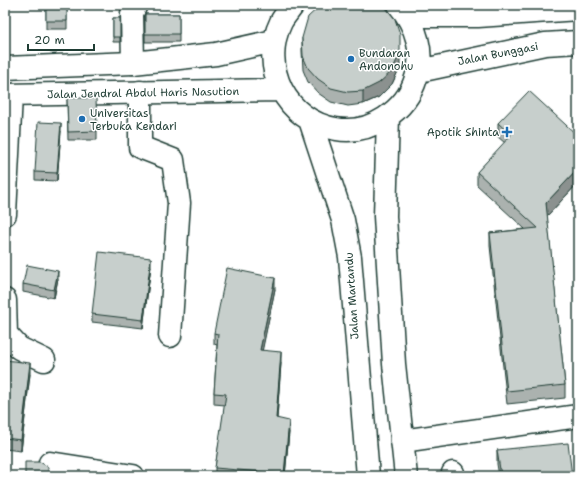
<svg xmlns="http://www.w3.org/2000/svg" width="583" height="481" font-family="'Shantell Sans',sans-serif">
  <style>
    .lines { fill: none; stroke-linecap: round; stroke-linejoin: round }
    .minor-casing { stroke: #1f3d34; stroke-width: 25 }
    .highway-casing { stroke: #1f3d34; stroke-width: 25 }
    .minor { stroke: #fff; stroke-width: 22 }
    .highway { stroke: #fff; stroke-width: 22 }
    .wall { fill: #abb2af; stroke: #1f3d34 }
    .shaded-wall { fill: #8b918f; stroke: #1f3d34 }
    .building { fill: #c7cfcc; stroke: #1f3d34 }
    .poi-dot { fill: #1f6fb2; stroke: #fff; stroke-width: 1.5 }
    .labels { text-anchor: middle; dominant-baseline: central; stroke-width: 3; stroke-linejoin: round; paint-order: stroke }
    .poi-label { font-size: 11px; fill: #1f3d34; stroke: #fff; text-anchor: start }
    .street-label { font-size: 11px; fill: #1f3d34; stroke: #fff }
  </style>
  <rect width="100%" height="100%" fill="#fff"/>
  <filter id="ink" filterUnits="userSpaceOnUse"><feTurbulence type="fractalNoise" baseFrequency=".025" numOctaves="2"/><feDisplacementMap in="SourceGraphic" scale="8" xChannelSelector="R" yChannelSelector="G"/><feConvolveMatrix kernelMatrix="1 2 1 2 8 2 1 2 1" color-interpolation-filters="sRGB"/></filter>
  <g filter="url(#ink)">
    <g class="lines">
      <defs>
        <path id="minor" d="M133 63 132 13 136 5
          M140 92V147L173 160 179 203 170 336
          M5 214 11 95
          M5 300 6 334 19 348 44 360
          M402 441 578 416
          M50 463 133 476
          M453 473V476"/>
        <path id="highway" d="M293 5C289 11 284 16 281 22 259 67 286 121 336 129 370 135 406 111 416 78 425 53 416 25 399 5
          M408 16H478L578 9
          M5 68 133 63 216 54 274 41
          M419 71 545 44 578 42
          M5 95 280 90
          M388 117 385 216 394 364 406 476
          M310 120 343 220 350 257 368 476"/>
      </defs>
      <use href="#minor" class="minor-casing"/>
      <use href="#highway" class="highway-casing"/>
      <use href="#minor" class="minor"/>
      <use href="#highway" class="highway"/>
    </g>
    <path class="wall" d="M46 5H67V29H46Z
      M145 14H179V42H145Z
      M113 18H120V42H113Z
      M302 38 400 67 392 84 379 97 363 104 348 106 331 102 318 93 308 82 303 70 302 51Z
      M67 98 97 131V140H68Z
      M498 123 578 136V183L547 216 565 385V398L507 404 490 246V233L525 229 477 185V172L505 143 498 137Z
      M61 131 57 181 35 180V172Z
      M151 266 143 328 92 322V314Z
      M58 279 54 298 23 292V284Z
      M275 289 262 350 281 363 277 419 289 432 285 476H215V468L225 405 214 404V393L217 345 214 344V333Z
      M5 360 30 374 21 451 5 449Z
      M497 450 572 476H499L497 464Z"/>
    <path class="shaded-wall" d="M400 53V67L392 84 379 97 363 104V91Z
      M61 123V131L57 181V173Z
      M578 169V183L546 217V203Z
      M151 258V266L143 328V320Z
      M58 271V279L54 298V290Z
      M275 278V289L260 362V350Z
      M281 352V363L276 430V418Z
      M30 363V374L21 451V440Z
      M289 421V432L285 476H284Z"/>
    <path class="building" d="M46 5H67V21H46Z
      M321 5H382L385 7 395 19 400 34V53L392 71 379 83 363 91 348 92 331 88 318 79 308 68 303 56 302 38 308 17Z
      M145 14H179V34H145Z
      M113 18H120V37H113Z
      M529 91 578 136V169L546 203 565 385 507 391 490 233 538 228 477 172 511 135 498 123Z
      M67 98H96L97 131 68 132Z
      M38 122 61 123 57 173 35 172Z
      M99 252 151 258 143 320 92 314Z
      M27 265 58 271 54 290 23 284Z
      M227 268 275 278 260 350 281 352 276 418 289 421 284 474 215 468 226 394 214 393 218 334 214 333Z
      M5 360 30 363 21 440 5 438Z
      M568 443 572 476H501L497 450Z
      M25 462H40L48 467V476H25Z"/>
  </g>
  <g class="poi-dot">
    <circle cx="351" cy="59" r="4"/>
    <circle cx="82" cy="119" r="4"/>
    <path d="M505 126h4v4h4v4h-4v4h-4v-4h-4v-4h4z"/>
  </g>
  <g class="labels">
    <g class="poi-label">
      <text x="359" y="53">Bundaran<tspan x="359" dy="13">Andonohu</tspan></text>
      <text x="90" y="113">Universitas<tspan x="90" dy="13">Terbuka Kendari</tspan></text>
      <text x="499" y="132" text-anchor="end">Apotik Shinta</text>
    </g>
    <g class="street-label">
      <text transform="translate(498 54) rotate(-11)">Jalan Bunggasi</text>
      <text transform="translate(143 93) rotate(-1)">Jalan Jendral Abdul Haris Nasution</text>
      <text transform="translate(352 296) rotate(-94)">Jalan Martandu</text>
    </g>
  </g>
  <rect width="583" height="481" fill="none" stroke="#fff" stroke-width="20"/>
  <rect x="10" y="10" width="563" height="461" fill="none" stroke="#1f3d34" stroke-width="1.5" filter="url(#ink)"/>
  <path d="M28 44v6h66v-6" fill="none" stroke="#1f3d34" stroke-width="2"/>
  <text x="34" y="44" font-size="12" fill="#1f3d34" stroke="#ffffff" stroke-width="3" paint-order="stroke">20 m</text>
</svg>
